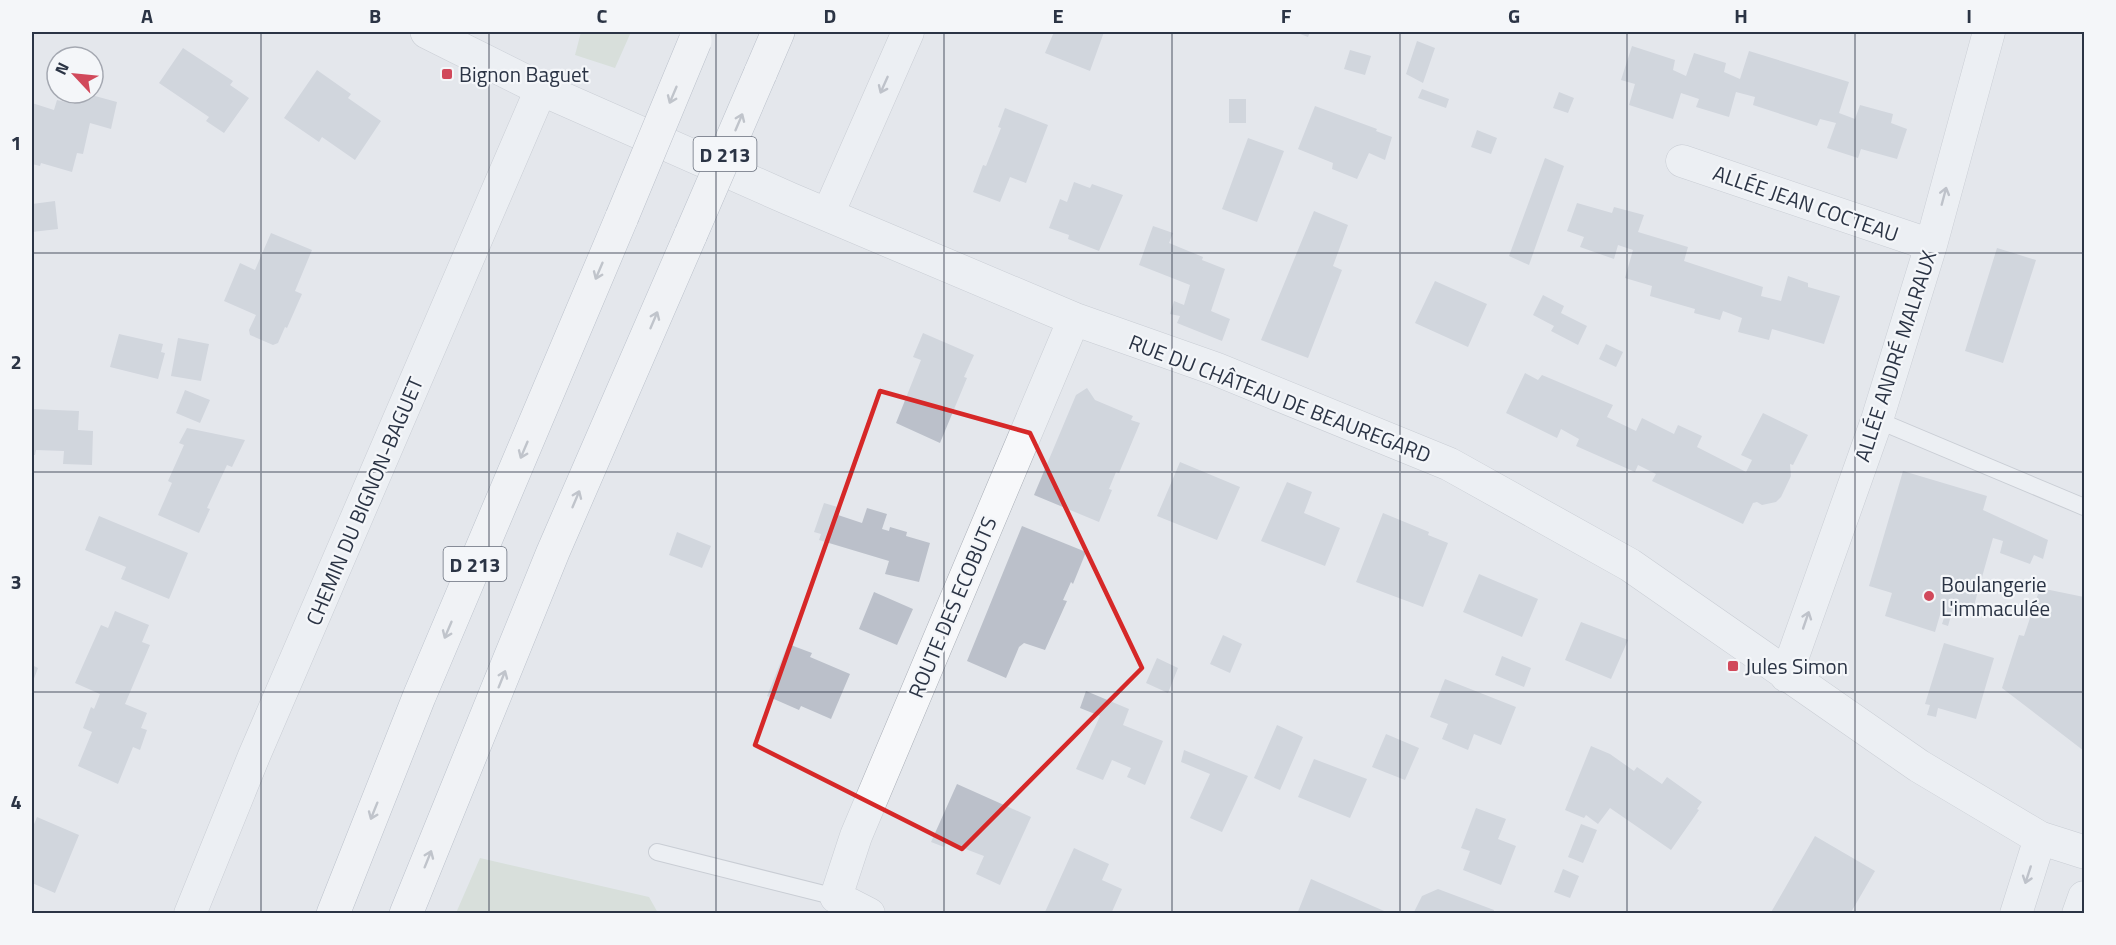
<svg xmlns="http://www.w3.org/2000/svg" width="2116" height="945" font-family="'Titillium Web',sans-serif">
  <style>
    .green { fill: #c9d6c5 }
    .building { fill: #bbc0ca }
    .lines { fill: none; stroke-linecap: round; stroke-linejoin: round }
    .service-casing { stroke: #a9aeb7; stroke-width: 18 }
    .minor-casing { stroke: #a9aeb7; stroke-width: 33 }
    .tertiary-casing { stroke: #a9aeb7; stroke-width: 34 }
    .trunk-casing { stroke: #8b94a3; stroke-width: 34 }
    .service { stroke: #f7f8fa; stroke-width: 16 }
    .minor { stroke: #f7f8fa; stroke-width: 32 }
    .tertiary { stroke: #f7f8fa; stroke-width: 33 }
    .trunk { stroke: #fff; stroke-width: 33 }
    .trunk-bridge-casing { stroke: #8b94a3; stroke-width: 34; stroke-linecap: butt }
    .trunk-bridge { stroke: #fff; stroke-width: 33 }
    .oneway { stroke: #9196a0 }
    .oneway2 { stroke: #959aa2 }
    .marked { fill: none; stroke: #d62828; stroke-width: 4.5; stroke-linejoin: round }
    .grid { fill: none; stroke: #2b3445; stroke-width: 1.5; stroke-opacity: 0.55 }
    .poi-dot { fill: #d1495b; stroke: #f4f6f9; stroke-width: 2 }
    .labels { text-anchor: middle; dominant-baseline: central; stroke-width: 4.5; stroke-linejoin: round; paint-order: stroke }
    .shield { fill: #f4f6f9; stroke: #676e7b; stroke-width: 1.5 }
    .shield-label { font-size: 20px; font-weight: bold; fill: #2b3445 }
    .poi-label { font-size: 21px; fill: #2b3445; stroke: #f4f6f9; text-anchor: start }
    .street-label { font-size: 21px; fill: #2b3445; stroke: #f4f6f9 }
    .neatline { fill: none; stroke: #2b3445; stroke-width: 2 }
    .grid-label { font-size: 20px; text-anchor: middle; font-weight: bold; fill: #2b3445 }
  </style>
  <rect width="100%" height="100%" fill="#e4e7ec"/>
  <path class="green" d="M581 32H631L615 68 575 55Z
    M480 858 649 897 658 913H456Z"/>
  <path class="building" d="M1054 32H1104L1090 71 1045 53Z
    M1295 32H1310L1308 37Z
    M1417 41 1435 48 1423 83 1406 74Z
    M1632 46 1675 60 1673 70 1686 76 1694 53 1726 63 1724 72 1740 79 1749 51 1849 82 1839 113 1855 119 1860 105 1893 114 1891 123 1907 129 1897 159 1861 149 1858 158 1827 148 1836 123 1820 119 1817 126 1753 105 1755 97 1736 92 1729 117 1696 107 1699 99 1681 93 1673 119 1629 105 1635 84 1621 80Z
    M183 48 233 81 230 85 249 98 224 133 206 121 209 117 159 83Z
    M1350 50 1371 56 1365 75 1344 69Z
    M317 70 351 94 348 98 381 121 355 160 322 137 319 142 284 118Z
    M1422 89 1449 99 1446 108 1418 98Z
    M1559 92 1574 98 1568 113 1553 108Z
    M77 93H84L117 102 111 129 90 123 83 154 77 153 72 172 41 163 40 166 32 164V103L54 110 57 100 74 104Z
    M1229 99H1246V123H1229Z
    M1315 106 1377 129 1376 131 1392 137 1385 160 1369 153 1357 179 1332 169 1333 163 1298 149Z
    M1005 108 1048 125 1026 183 1010 177 1000 202 973 192 983 165 986 166 1001 128 998 127Z
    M1477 130 1497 138 1491 154 1471 147Z
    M1248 138 1284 151 1257 222 1222 209Z
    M1545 158 1564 166 1529 265 1509 256Z
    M1074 182 1090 188 1092 184 1123 195 1099 251 1068 239 1069 235 1049 228 1060 199 1067 202Z
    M55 201 58 229 32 232V204Z
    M1577 203 1612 213 1614 207 1644 215 1638 232 1688 247 1684 261 1763 287 1761 296 1781 301 1788 276 1808 283V287L1840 296 1824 344 1772 329 1769 340 1738 332 1742 318 1723 311 1720 320 1694 313 1695 309 1650 296 1652 286 1625 278 1633 250 1618 245 1614 259 1580 247 1584 237 1567 231Z
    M1314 211 1348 225 1333 266 1342 270 1308 358 1261 340Z
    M1153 226 1173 233 1169 243 1203 257 1202 260 1225 269 1211 311 1230 319 1222 341 1177 323 1180 316 1170 314 1174 301 1184 305 1190 285 1139 265Z
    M271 233 312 250 295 291 302 294 298 303 287 328 285 327 278 343 273 345 250 335 249 330 256 315 224 301 240 263 255 270Z
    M1997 248 2036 260 2003 363 1965 351Z
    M1435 281 1487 304 1468 347 1415 323Z
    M1543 295 1564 306 1561 313 1587 326 1578 345 1551 331 1554 326 1533 315Z
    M923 333 974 355 964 377 967 378 940 443 896 423 921 360 913 357Z
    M119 334 163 344 161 352 165 353 158 379 110 367Z
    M178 338 209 344 201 381 171 376Z
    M1606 344 1623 352 1616 367 1599 359Z
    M1525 373 1538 380 1542 375 1613 405 1607 417 1636 431 1642 418 1674 434 1678 425 1702 436 1697 447 1746 472 1752 460 1741 455 1763 413 1808 435 1793 465 1790 464 1791 476 1781 497 1776 502 1762 505 1757 502 1753 503 1743 524 1652 481 1656 474 1638 465 1635 472 1576 446 1579 439 1561 429 1557 438 1506 413Z
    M1087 388 1095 400 1133 416 1131 420 1140 423 1119 473 1116 472 1109 489 1112 490 1099 522 1034 495 1076 395Z
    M185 390 210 400 200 423 176 413Z
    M32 409 79 411 78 430 93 431 92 465 63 464 64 451 36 450 35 455H32Z
    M187 428 245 440 232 467 227 465 207 508 210 509 199 533 158 515 172 483 168 481 184 445 179 443Z
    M1180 462 1240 487 1217 540 1157 516Z
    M1903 471 1987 496 1983 510 2048 540 2043 559 2034 555 2030 564 2000 553 2003 541 1993 538 1973 609 1954 605 1948 626 1942 624 1947 609 1942 608 1935 632 1885 616 1892 593 1869 586Z
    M1287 482 1312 492 1304 513 1340 528 1325 566 1261 541Z
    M824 503 841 508 838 515 862 523 867 508 887 514 882 529 889 531 890 527 907 532 906 536 930 543 919 582 885 574 889 561 819 540 821 534 814 532Z
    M1383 513 1429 532 1428 535 1448 543 1423 607 1356 582Z
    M99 516 188 553 169 599 121 579 126 567 85 550Z
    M1022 526 1086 552 1073 584 1071 582 1063 600 1067 601 1045 650 1024 643 1019 647 1006 678 967 661Z
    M677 532 711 546 702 568 669 555Z
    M1479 574 1538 599 1522 637 1463 612Z
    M2040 588 2084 597V751L2002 688 2019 635 2024 636Z
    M874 592 913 609 897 645 859 629Z
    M115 611 149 625 142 642 150 645 125 704 147 713 141 728 147 730 140 750 133 747 118 784 78 766 92 732 83 728 91 707 94 709 100 694 75 683 101 625 108 628Z
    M1581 622 1628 640 1611 679 1565 660Z
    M1223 635 1242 644 1230 673 1210 664Z
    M1944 643 1994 658 1976 719 1938 708 1936 717 1927 715 1930 705 1925 704Z
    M788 644 812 653 810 657 850 674 831 719 801 706 799 710 767 696Z
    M1502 656 1531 668 1524 687 1495 675Z
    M1157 658 1178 668 1168 693 1146 683Z
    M32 665 38 668 32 684Z
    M1445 679 1516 707 1501 745 1474 734 1468 750 1442 739 1448 724 1430 717Z
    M1086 691 1129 709 1123 725 1163 741 1145 785 1127 777 1131 768 1112 760 1103 780 1076 769 1100 716 1080 708Z
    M1277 725 1303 737 1280 790 1254 778Z
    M1386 734 1419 748 1405 780 1372 767Z
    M1591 746 1610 754 1634 771 1637 767 1662 784 1667 777 1702 802 1697 809 1699 810 1671 850 1610 808 1598 824 1586 815 1584 818 1565 810Z
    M1184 750 1248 776 1222 832 1190 818 1210 774 1181 762Z
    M1314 759 1367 779 1350 818 1298 797Z
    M957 784 1031 817 1000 885 976 874 984 856 947 842 944 847 931 842Z
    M1476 808 1506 819 1498 839 1516 846 1501 885 1463 870 1470 851 1461 848Z
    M37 817 79 835 55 893 32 883V829Z
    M1581 824 1597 830 1583 863 1568 857Z
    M1815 836 1875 871 1850 914H1770Z
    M1074 848 1109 864 1102 880 1122 889 1111 914 1045 912Z
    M1563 869 1579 876 1570 898 1554 892Z
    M1311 879 1391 914H1297Z
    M1438 889 1494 910 1493 914H1413L1422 896Z"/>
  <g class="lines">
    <defs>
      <path id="service" d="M1877 420 2084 507
        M657 852 836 897"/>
      <path id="minor" d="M1682 161 1931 245
        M828 214 908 32
        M1786 676 1877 420 1931 245 1989 32
        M190 914 254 756 541 89
        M869 914 836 897 856 836 1074 319
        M2016 914 2040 838
        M2078 914 2084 897"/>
      <path id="tertiary" d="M427 32 541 89 790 199 1074 319 1216 369 1449 464 1630 565 1919 766 2040 838 2084 852"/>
      <path id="trunk" d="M760 74 778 32
        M333 914 419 697 622 217
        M406 914 553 552 691 234"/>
    </defs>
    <use href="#service" class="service-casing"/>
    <use href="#minor" class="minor-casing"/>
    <use href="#tertiary" class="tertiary-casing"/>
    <use href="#trunk" class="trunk-casing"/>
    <use href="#service" class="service"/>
    <use href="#minor" class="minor"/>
    <use href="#tertiary" class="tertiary"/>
    <use href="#trunk" class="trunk"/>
    <defs>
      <path id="trunk-bridge" d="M622 217 695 41
        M691 234 760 74"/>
    </defs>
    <use href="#trunk-bridge" class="trunk-bridge-casing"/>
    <use href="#trunk-bridge" class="trunk-bridge"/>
  </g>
  <defs><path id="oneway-shaft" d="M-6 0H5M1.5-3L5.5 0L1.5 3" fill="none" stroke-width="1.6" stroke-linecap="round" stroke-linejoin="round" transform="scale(1.5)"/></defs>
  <g class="oneway">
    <use href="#oneway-shaft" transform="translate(884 85) rotate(114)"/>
    <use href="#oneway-shaft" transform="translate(1944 196) rotate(-75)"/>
    <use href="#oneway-shaft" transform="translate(1806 620) rotate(-71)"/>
    <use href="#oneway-shaft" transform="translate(2028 875) rotate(108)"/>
  </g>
  <g class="oneway2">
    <use href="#oneway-shaft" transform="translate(673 95) rotate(113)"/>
    <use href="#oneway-shaft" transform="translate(739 122) rotate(-67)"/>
    <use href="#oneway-shaft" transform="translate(599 271) rotate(113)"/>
    <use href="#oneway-shaft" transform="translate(654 320) rotate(-67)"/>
    <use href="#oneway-shaft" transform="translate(524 450) rotate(113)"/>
    <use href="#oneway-shaft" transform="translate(576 499) rotate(-67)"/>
    <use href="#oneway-shaft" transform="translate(448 630) rotate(113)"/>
    <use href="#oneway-shaft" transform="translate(502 679) rotate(-68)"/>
    <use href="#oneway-shaft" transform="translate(374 811) rotate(112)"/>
    <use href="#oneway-shaft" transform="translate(428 859) rotate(-68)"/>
  </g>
  <path d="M0 0H2116V945H0ZM880 391 1030 433 1142 668 962 849 755 745Z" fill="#e4e7ec" fill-opacity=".55" fill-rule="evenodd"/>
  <path class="marked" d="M880 391 1030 433 1142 668 962 849 755 745Z"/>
  <path class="grid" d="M261 32V914M489 32V914M716 32V914M944 32V914M1172 32V914M1400 32V914M1627 32V914M1855 32V914M32 253H2084M32 472H2084M32 692H2084"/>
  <g class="poi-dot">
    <rect x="441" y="68" width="12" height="12" rx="3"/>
    <circle cx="1929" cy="596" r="6"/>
    <rect x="1727" y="660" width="12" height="12" rx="3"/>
  </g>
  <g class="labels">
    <g class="shield">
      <rect x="693.5" y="137" width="63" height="34" rx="4.5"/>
      <rect x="443.5" y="547" width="63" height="34" rx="4.5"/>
    </g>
    <g class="shield-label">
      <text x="725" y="154">D 213</text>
      <text x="475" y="564">D 213</text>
    </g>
    <g class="poi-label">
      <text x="459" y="74">Bignon Baguet</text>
      <text x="1941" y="584">Boulangerie<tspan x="1941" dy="24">L'immaculée</tspan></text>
      <text x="1745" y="666">Jules Simon</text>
    </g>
    <g class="street-label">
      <text transform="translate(1806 203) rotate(19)">ALLÉE JEAN COCTEAU</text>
      <text transform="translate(1895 356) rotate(-72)">ALLÉE ANDRÉ MALRAUX</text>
      <text transform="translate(1280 398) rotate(21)">RUE DU CHÂTEAU DE BEAUREGARD</text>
      <text transform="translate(364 501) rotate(-67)">CHEMIN DU BIGNON-BAGUET</text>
      <text transform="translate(952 607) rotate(-67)">ROUTE DES ECOBUTS</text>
    </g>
  </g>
  <rect width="2116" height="945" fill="none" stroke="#f4f6f9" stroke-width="66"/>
  <g transform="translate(75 75) rotate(296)"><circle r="28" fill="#f4f6f9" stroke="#a4a8b1" stroke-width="1.5"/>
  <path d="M0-4.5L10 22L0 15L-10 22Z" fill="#d1495b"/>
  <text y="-9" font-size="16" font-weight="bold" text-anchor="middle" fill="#2b3445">N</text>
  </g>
  <rect x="33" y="33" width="2050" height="879" class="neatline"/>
  <g class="grid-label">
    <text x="147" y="23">A</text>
    <text x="375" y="23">B</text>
    <text x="602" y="23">C</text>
    <text x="830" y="23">D</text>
    <text x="1058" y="23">E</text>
    <text x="1286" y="23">F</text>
    <text x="1514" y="23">G</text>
    <text x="1741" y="23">H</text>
    <text x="1969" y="23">I</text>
    <text x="16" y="150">1</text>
    <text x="16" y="369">2</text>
    <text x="16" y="589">3</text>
    <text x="16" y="809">4</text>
  </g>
</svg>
